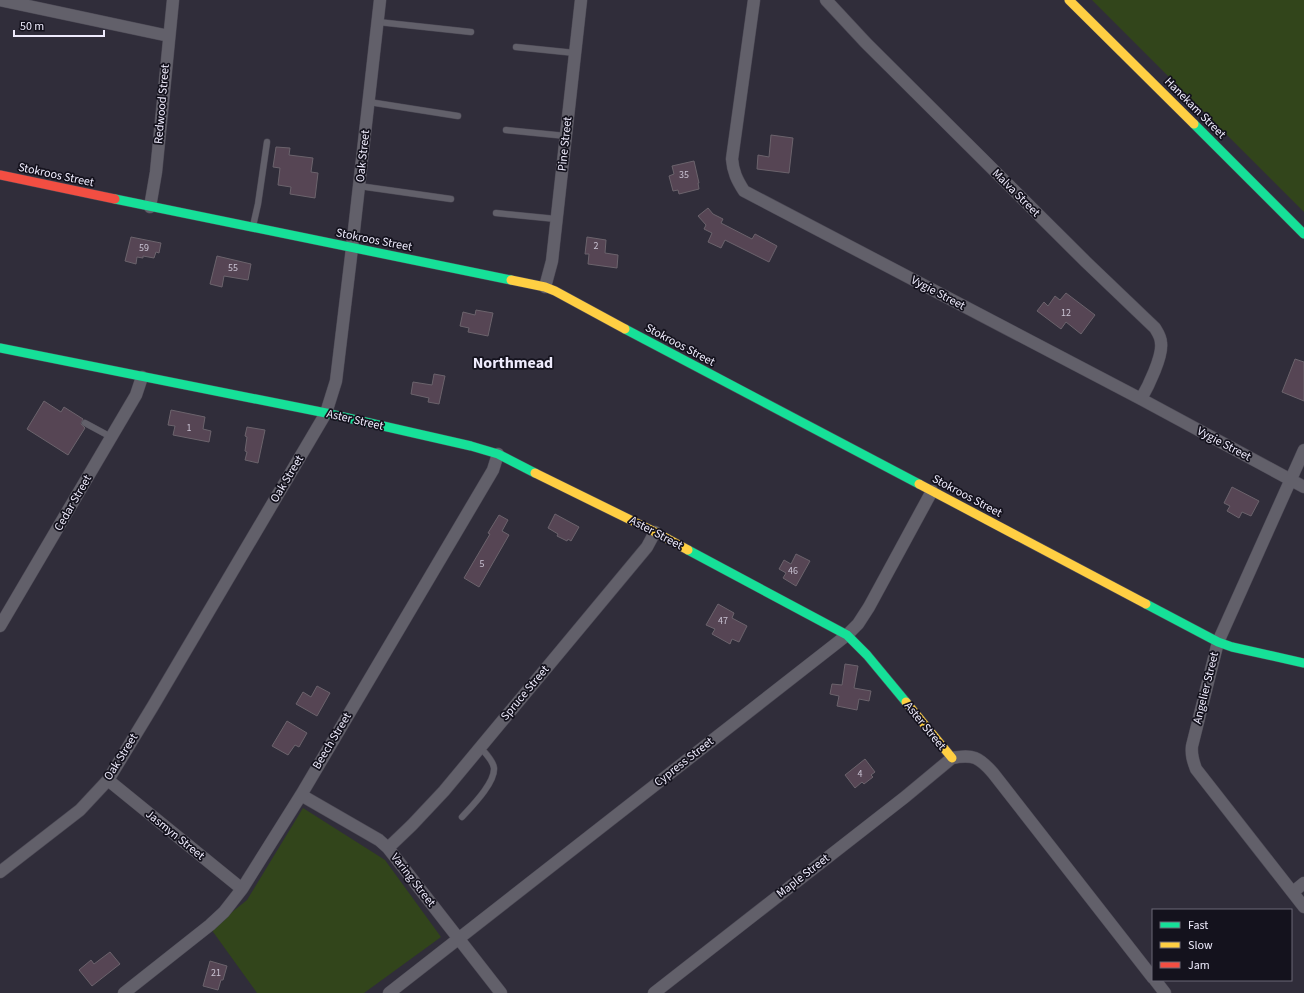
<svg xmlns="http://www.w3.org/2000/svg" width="1304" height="993" font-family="'Source Sans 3',sans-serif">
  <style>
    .green { fill: #32451b }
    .building { fill: #564554; stroke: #6b636c }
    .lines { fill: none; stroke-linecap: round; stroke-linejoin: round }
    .lane-casing { stroke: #4c4955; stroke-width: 7 }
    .street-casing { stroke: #4c4955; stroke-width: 13 }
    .fast-casing { stroke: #4c4955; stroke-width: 10 }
    .slow-casing { stroke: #4c4955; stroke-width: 10 }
    .jam-casing { stroke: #4c4955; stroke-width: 10 }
    .lane { stroke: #62606a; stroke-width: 6 }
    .street { stroke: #62606a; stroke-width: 12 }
    .fast { stroke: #16e098; stroke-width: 9 }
    .slow { stroke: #ffcf43; stroke-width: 9 }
    .jam { stroke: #f24e42; stroke-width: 9 }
    .labels { text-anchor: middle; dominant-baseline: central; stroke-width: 3.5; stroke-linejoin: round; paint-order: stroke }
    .number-label { font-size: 10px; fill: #c8c2d2 }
    .street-label { font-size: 12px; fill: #eeebfc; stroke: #14121d }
    .district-label { font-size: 16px; font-weight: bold; fill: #eeebfc; stroke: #14121d }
  </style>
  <rect width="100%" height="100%" fill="#302d3a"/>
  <path class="green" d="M1092 0H1304V212Z
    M303 808 385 860 441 937 364 993H257L211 929 247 900Z"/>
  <path class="building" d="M771 135 793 138 789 173 757 169 758 155 769 157Z
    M276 147 290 148 289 155 313 158 311 172 318 173 315 198 290 194 291 187 278 185 280 168 273 167Z
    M694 161 699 183H698L699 189 679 194 678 190 673 191 669 176 674 174 672 166Z
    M708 208 713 214 723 219 721 223 752 239 755 234 777 246 769 262 725 240 721 248 708 242 712 233 704 229 706 225 698 216Z
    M131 237 161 243 159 253 156 252 154 258 143 256V258L137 257 136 264 125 261Z
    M587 237 606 240 605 253 618 255 617 268 588 264 589 254H585Z
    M217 256 251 264 248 280 224 276 222 287 210 284Z
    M1066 293 1095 315 1081 334 1066 322 1061 329 1037 311 1044 302 1048 306 1055 296 1060 300Z
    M476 310 493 313 488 336 468 332 469 328 460 326 463 312 475 315Z
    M1295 359 1304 362V401L1282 392Z
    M434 374 445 376 439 404 428 402 429 398 411 394 413 382 432 385Z
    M44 401 61 412 64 407 83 419 81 424 85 428 68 455 27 429Z
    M171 410 205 417 203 429 211 431 209 442 173 435 175 426 168 425Z
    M247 427 265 430 258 463 245 460 247 452 245 451 247 437 245 436Z
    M1232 487 1259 501 1251 516 1242 512 1239 518 1227 511 1230 506 1224 503Z
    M555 514 579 527 571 541 568 539 567 541 557 536 558 534 548 528Z
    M499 515 508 520 502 531 509 535 479 587 464 578 490 534 488 533Z
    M796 554 810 561 796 586 783 578 786 573 779 569 784 560 791 564Z
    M718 604 734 613 732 618 747 626 739 642 732 639 730 644 712 634 715 629 706 625Z
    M845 664 858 666 854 688 871 691 869 701 859 699 857 710 837 706 839 696 830 694 832 684 842 685Z
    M317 686 330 693 317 716 296 704 303 692 311 697Z
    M287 721 307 733 299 747 295 745 288 755 272 746Z
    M865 759 875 772 871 775 873 777 864 784 862 782 855 788 845 775Z
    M110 952 120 964 92 986 79 970 91 960 94 964Z
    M210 961 227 966 223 980H221L218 990 203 986Z"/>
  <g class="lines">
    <defs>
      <path id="lane" d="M378 22 471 32
        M516 47 575 53
        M369 102 458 116
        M506 130 566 136
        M359 186 451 199
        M496 213 556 219
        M253 226 258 204 267 142
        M85 423 111 437
        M462 817C472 806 495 783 494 768 493 760 485 753 480 747"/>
      <path id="street" d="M0 0 169 36
        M754 0 732 159C733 172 737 180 744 191L1141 399 1304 487
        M826 0 866 43 1086 262 1155 328C1158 333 1161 337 1161 343 1163 356 1148 387 1141 399
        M150 207 156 172 173 0
        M545 287 552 261 581 0
        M1304 450 1218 642 1192 746C1191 755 1193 761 1196 769L1304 907
        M0 626 136 395 142 377
        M108 780 242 889
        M301 795 379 840 388 848 501 993
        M388 848 412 825 444 791 647 547 655 532
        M0 872 80 810 108 780 153 706 326 413 336 381 352 248 380 0
        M1293 892 1304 883
        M1155 980 1165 993
        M124 993 210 925 224 912 242 889 301 795 493 470 498 454
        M389 993 847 635 858 624 869 607 932 491
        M654 993 905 797 952 758C973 754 979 757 993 773L1153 978"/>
      <path id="fast" d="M1194 124 1304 234
        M115 199 511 280
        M625 329 919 484
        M0 348 326 413 471 446 498 454 535 473
        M688 550 847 635 867 655 906 702
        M1146 604 1218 642 1232 647 1304 663"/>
      <path id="slow" d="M1069 0 1194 124
        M511 280 545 287 555 291 625 329
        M535 473 655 532 688 550
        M919 484 1146 604
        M906 702 952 758"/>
      <path id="jam" d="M0 175 115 199"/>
    </defs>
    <use href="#lane" class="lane-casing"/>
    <use href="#street" class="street-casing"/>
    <use href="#fast" class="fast-casing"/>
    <use href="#slow" class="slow-casing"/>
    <use href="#jam" class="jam-casing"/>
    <use href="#lane" class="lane"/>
    <use href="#street" class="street"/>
    <use href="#fast" class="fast"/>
    <use href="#slow" class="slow"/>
    <use href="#jam" class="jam"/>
  </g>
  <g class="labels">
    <g class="number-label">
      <text x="684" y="175">35</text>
      <text x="596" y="246">2</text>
      <text x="144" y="248">59</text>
      <text x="233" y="268">55</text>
      <text x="1066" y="313">12</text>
      <text x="189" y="428">1</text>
      <text x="482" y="564">5</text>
      <text x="793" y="571">46</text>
      <text x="723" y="621">47</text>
      <text x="860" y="774">4</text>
      <text x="216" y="973">21</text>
    </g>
    <g class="street-label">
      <text transform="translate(162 104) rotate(-85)">Redwood Street</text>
      <text transform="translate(1195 108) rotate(45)">Hanekam Street</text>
      <text transform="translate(565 144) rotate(-84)">Pine Street</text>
      <text transform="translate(363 156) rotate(-84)">Oak Street</text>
      <text transform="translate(56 175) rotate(12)">Stokroos Street</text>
      <text transform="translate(1016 193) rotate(45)">Malva Street</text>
      <text transform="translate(374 240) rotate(11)">Stokroos Street</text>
      <text transform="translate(938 293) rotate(28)">Vygie Street</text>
      <text transform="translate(680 345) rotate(28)">Stokroos Street</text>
      <text transform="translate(355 420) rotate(13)">Aster Street</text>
      <text transform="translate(1224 444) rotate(28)">Vygie Street</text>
      <text transform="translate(287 479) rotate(-59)">Oak Street</text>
      <text transform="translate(967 496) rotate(28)">Stokroos Street</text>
      <text transform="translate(73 503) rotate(-60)">Cedar Street</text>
      <text transform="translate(656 533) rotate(28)">Aster Street</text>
      <text transform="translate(1206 688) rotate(-76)">Angelier Street</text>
      <text transform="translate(525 693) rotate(-50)">Spruce Street</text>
      <text transform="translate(925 726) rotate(51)">Aster Street</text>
      <text transform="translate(332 741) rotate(-59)">Beech Street</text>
      <text transform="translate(121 757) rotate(-58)">Oak Street</text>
      <text transform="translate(684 762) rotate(-38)">Cypress Street</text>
      <text transform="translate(175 835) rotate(39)">Jasmyn Street</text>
      <text transform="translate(803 876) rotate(-38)">Maple Street</text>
      <text transform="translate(413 880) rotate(52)">Varing Street</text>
    </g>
    <g class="district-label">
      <text x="513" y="363">Northmead</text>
    </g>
  </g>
  <rect x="1152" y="909" width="140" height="72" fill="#14121d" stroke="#6b6976"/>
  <rect x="1160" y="922" width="20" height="6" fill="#16e098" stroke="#6b6976"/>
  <text x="1188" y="929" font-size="12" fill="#eeebfc">Fast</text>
  <rect x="1160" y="942" width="20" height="6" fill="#ffcf43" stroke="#6b6976"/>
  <text x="1188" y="949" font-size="12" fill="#eeebfc">Slow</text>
  <rect x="1160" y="962" width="20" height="6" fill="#f24e42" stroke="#6b6976"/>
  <text x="1188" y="969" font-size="12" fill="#eeebfc">Jam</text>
  <path d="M14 30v6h90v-6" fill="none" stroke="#eeebfc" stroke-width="2"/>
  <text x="20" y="30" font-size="12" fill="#eeebfc" stroke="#14121d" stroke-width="3" paint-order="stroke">50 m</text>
</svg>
